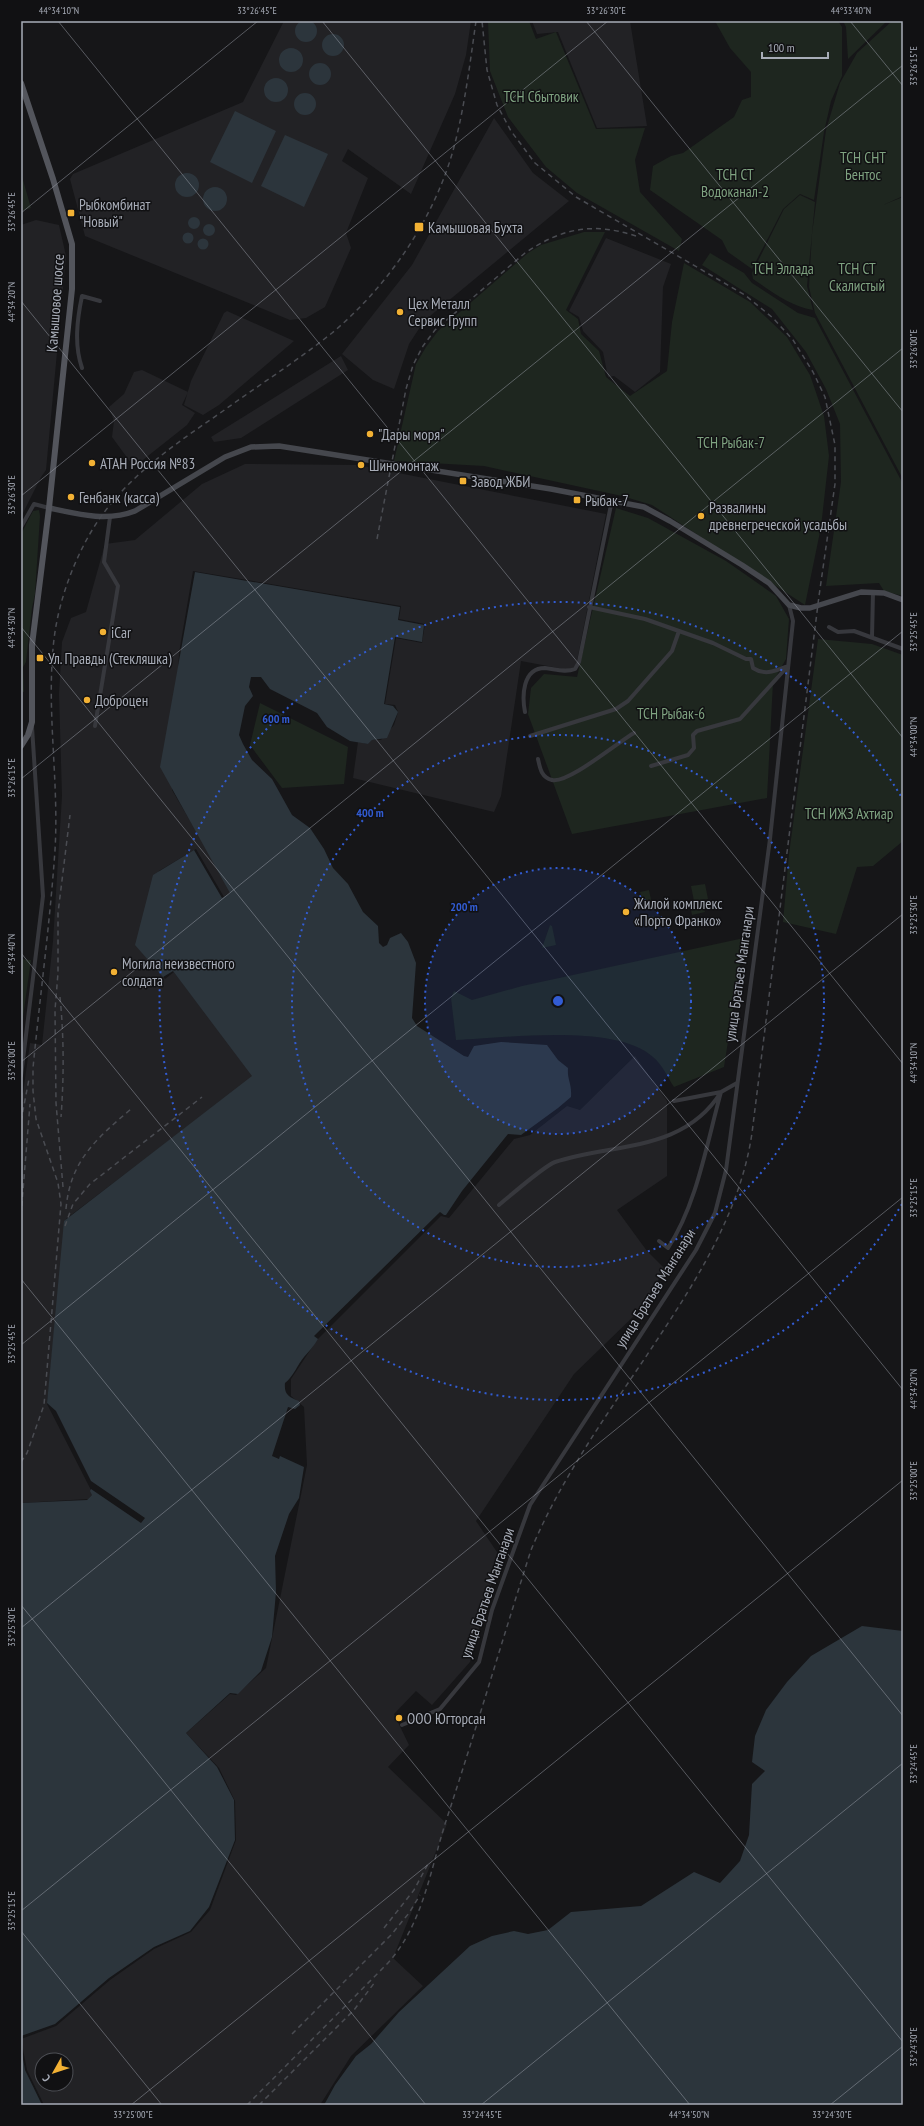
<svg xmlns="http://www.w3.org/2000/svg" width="924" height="2126" font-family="'PT Sans Narrow',sans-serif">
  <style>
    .built { fill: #222225; fill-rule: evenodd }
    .green { fill: #1e261f }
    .water { fill: #2c353c }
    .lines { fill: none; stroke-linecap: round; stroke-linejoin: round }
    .street { stroke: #37383d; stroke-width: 4 }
    .secondary { stroke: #45474d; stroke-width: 5.5 }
    .primary { stroke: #53555c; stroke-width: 6 }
    .rail { stroke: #4a4c52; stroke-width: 1.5; stroke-dasharray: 5 4; stroke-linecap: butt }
    .ticks { fill: none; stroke: #a8adb8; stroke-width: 1; stroke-opacity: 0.45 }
    .ring { fill: none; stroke: #325cd3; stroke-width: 2; stroke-dasharray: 2 4 }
    .poi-dot { fill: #f2b134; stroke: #111113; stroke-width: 1.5 }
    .labels { text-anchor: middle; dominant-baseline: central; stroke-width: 3; stroke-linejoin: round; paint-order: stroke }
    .park-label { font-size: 15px; fill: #7fa381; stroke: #111113 }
    .poi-label { font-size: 15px; fill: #a8adb8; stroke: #111113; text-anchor: start }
    .street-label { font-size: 15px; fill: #a8adb8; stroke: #111113 }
    .centre { fill: #325cd3; stroke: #111113; stroke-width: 2 }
    .ring-label { font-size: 12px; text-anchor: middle; font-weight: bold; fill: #325cd3; stroke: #111113; stroke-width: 3; stroke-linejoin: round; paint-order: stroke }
    .neatline { fill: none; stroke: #a8adb8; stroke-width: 1.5 }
    .ticks-label { font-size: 10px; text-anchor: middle; fill: #a8adb8 }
  </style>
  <rect width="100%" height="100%" fill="#161618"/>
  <path class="built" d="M284 21H471L466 55 455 94 411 194 348 149 342 161 368 178 346 233 351 248 325 307 306 318 290 320 85 236 70 179 73 174 243 102Z
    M532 21H630L647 126 597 128 558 32 537 34Z
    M494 118 533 173 569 201 424 321 409 344 394 389 373 380 342 354 412 265Z
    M36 220 59 225 66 256 46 470 41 477 21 517V225Z
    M606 238 671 264 663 287 660 372 635 392 614 376 608 377 603 352 583 331 579 317 569 311Z
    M227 311 294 341 219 405 203 415 184 405 191 381 224 313Z
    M341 356 348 370 241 438 214 442 211 437Z
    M142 370 188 392 182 405 195 413 187 425 134 467 112 437 114 421 109 407 124 394 134 372Z
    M245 464 358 465 606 514 576 666 569 670 521 661 501 796 494 812 353 778 358 742 368 744 372 740H381L394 725 398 712 395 705 385 704 396 638 422 643 425 624 399 619 401 606 193 571 179 653 172 790 232 892 224 897 196 849 159 871 137 945 165 979 174 972 254 1076 66 1219 47 1404 93 1494 88 1499 21 1503V1093H23L30 1043 42 1045 53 941 62 796 59 694 62 642 71 618 86 612 105 544 135 540 202 484Z
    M635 1056 667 1101V1176L617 1210 647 1251 665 1269 639 1311 574 1374 476 1521 499 1555 470 1662 432 1705 416 1691 394 1714 409 1745 388 1767 447 1824 393 1958 423 1986 351 2056 320 2105H44L27 2070 21 2039 56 2026 110 1980 154 1949 191 1932 210 1910 236 1840 235 1801 219 1768 186 1733 230 1694 236 1695 266 1668 307 1465 304 1407 291 1396V1379L317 1340 441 1216 449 1218 514 1139 530 1135 567 1106 580 1110ZM42 2060H66V2084H42Z"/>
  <path class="green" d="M488 21H529L536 39 556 32 596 129 645 128 635 160 640 192 682 239 679 251 577 193 546 167 508 117 490 71Z
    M715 21H838L842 27V76L831 101 824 132 814 200 800 194 783 209 752 269 728 252 722 240 650 190 653 166 671 156 683 153 734 117 742 100 751 97V72L730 48Z
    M843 21H887L848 59 846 27Z
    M892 21H903V196L883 205 903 197V479L815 313 809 287 812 234 826 130 840 83 857 53Z
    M21 173 31 208 21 211Z
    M800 195 815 202 807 286 813 310C790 306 772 292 753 279L752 273 784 209Z
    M584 232H605L566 310 578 319 581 334 599 351 606 377 630 396 667 371 672 322 684 263 750 302 787 337 810 375 824 416 829 456 821 527 805 605 652 505 622 496 484 466 394 461 416 364 426 347 438 331 528 253 541 245Z
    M710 253 744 273 752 283 798 313 815 318 903 484V596L884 591 879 583 826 586 841 482 840 424 826 389 806 352 772 309 702 265Z
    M616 508 648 518 726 561 776 596 789 619 786 659 773 682 767 798 572 834 528 714 531 688 544 674 577 677Z
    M39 510 40 516 35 594 32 608 26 662 23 667 24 692 21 691V534L32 513 33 511Z
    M818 639 872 644 903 655V841L873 866 857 867 836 934 783 922 789 854Z
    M260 703 348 747 344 784 282 788 250 745Z
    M705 884 708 899 694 901 691 886Z
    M649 890 652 905 644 907 640 892Z
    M703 903 705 912 692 915 690 905Z
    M646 921a5 5 0 1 1 10 0a5 5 0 1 1-10 0Z
    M550 925 552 926 556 945 542 948Z
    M744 938 724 1067 674 1087C668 1078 662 1064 653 1057 616 1023 505 1038 456 1040L451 998 454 991 472 1000 522 986Z
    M21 959 31 960 21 1031Z"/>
  <path class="water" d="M295 31a11 11 0 1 1 22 0a11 11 0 1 1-22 0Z
    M322 45a11 11 0 1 1 22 0a11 11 0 1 1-22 0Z
    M279 60a12 12 0 1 1 24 0a12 12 0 1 1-24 0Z
    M309 74a11 11 0 1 1 22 0a11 11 0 1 1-22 0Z
    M264 90a12 12 0 1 1 24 0a12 12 0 1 1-24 0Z
    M294 104a11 11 0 1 1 22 0a11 11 0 1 1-22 0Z
    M235 111 276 131 252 183 210 162Z
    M285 135 328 154 304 207 261 186Z
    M175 185a12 12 0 1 1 24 0a12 12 0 1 1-24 0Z
    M203 199a12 12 0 1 1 24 0a12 12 0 1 1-24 0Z
    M188 223a6 6 0 1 1 12 0a6 6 0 1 1-12 0Z
    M203 230a6 6 0 1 1 12 0a6 6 0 1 1-12 0Z
    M182.5 238a5.5 5.5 0 1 1 11 0a5.5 5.5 0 1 1-11 0Z
    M197.5 244a5.5 5.5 0 1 1 11 0a5.5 5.5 0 1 1-11 0Z
    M195 572 400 607 398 620 424 625 422 642 395 637 384 704 393 706 398 712 387 738 372 740 368 744 350 741 327 727 317 713 270 689 261 677H251L249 687 253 696 245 706 239 735 243 744 252 760 272 779 292 815 310 828 324 849 333 868 348 884 363 912 378 926 379 943 383 947 387 945 390 938 401 933 408 942 416 963 412 1018 417 1026 464 1056 468 1057 474 1046 501 1042 547 1045 558 1060 568 1068C567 1080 572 1083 571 1097L558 1108 521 1135 508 1134 462 1191 446 1215H444L440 1212 314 1336 318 1339C314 1346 309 1351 304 1357 297 1365 294 1376 285 1383 284 1394 288 1397 299 1401L300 1405 295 1409 288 1407 272 1456 279 1459 280 1456 304 1467 299 1498 289 1514 275 1556 276 1592 272 1637 261 1671 238 1694 230 1693 186 1733 217 1767 234 1800 235 1840 209 1907 190 1931 154 1947 109 1978 55 2024 21 2036V1503L87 1500 92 1495 90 1491 91 1489 141 1523 145 1518 91 1481 56 1411 47 1403 64 1221 252 1076 173 971 163 977 135 945 153 875 194 850 222 898 230 893 160 767Z
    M862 1626 903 1631V2105H324L335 2085 356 2056 371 2044 399 2012 470 1946 492 1936 514 1931 528 1934 548 1930 571 1912 641 1906 694 1872 720 1883 740 1861 749 1835 752 1784 765 1771 752 1762 755 1736 766 1710 787 1682 811 1656Z
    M21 2048 25 2070 42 2105H21Z"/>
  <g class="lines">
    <path class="street" d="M82 368C74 345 77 320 82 296L100 301
      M21 527 34 504 49 508
      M589 607 645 619 713 643 746 659H751L753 668C765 676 775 671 788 666
      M829 627 838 632 854 631 903 649
      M872 637 873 592
      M525 712C522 697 522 668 545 668 555 669 565 673 575 669L579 662 612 500
      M95 726 118 586 104 562 110 517
      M530 736 616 709 628 701 672 651 679 631
      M538 759C540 768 541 777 552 780 568 784 618 742 634 733
      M651 766 688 755 694 748 693 735 697 731 740 719 788 666
      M21 1076 43 896 32 727
      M674 1101 721 1092
      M499 1205C510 1196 544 1166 555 1162 614 1143 684 1152 721 1092
      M659 1241 668 1248C697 1204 707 1142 721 1092L737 1083
      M402 1725 440 1709 479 1662 492 1610 530 1505 696 1250 715 1213 726 1170 770 839 793 621 789 605"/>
    <path class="secondary" d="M49 508C77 514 107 522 135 511L225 457 251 447 279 446 551 489 644 507 670 521 742 565 769 583 789 605 801 608H810L861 592 884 593 903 600"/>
    <path class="primary" d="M21 83 53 179 72 244V289L49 508 32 645V722L28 735 21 746"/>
    <path class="rail" d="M377 539 406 389 413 365 423 346 435 330 525 253C562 228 593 222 636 236
      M60 997C64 1037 64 1077 61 1117
      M21 1121 29 1079
      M63 1187 56 1103 55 1010 58 973V913L70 815
      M66 1209C70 1161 96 1139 131 1109
      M21 1215 30 1104
      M65 1226 73 1204 90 1184 202 1097
      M21 1462 27 1453 44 1405 61 1204 58 1183 36 1119 33 1091V1068C40 996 50 923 55 850 59 783 47 716 53 649 56 611 69 572 87 539 118 482 171 447 223 411 259 385 297 361 332 333 388 286 435 218 454 147 465 105 470 63 476 21
      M384 1928 414 1890 429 1862
      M292 2034 391 1935 409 1913 420 1895
      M247 2105 386 1965C422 1927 430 1872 445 1824 475 1733 502 1641 531 1550 560 1481 603 1420 645 1358 691 1289 740 1216 752 1133L819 596 835 484V445L825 397 813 372 793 340 773 318 745 295 576 197 535 163 511 131 497 105 487 70 482 21
      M259 2105 354 2010 375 1982"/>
  </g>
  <path class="ticks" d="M58 21 903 1064M322 21 903 738M586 21 903 412M850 21 903 86M21 213 258 21M21 301 903 1390M21 496 608 21M21 627 903 1716M21 779 903 65M21 953 903 2042M21 1062 903 348M21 1279 690 2105M21 1345 903 631M21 1605 426 2105M21 1628 903 914M21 1911 903 1197M21 1931 162 2105M131 2105 903 1480M481 2105 903 1763M830 2105 903 2046"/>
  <circle cx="558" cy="1001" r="133" fill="#325cd3" fill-opacity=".12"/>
  <g class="ring">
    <circle cx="558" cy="1001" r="133"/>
    <circle cx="558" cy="1001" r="266"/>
    <path d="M902 1204A399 399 0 1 1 902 798"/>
  </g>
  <g class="poi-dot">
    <rect x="67" y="209" width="8" height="8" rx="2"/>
    <rect x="414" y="222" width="10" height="10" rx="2"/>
    <circle cx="400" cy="312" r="4"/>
    <circle cx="370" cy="434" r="4"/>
    <circle cx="92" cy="463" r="4"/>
    <circle cx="361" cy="465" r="4"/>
    <rect x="459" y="477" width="8" height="8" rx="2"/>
    <circle cx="71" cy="497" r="4"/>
    <rect x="573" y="496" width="8" height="8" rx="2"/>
    <circle cx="701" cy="516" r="4"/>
    <circle cx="103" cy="632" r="4"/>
    <rect x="36" y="654" width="8" height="8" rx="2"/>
    <circle cx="87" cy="700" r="4"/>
    <circle cx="626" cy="912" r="4"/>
    <circle cx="114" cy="972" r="4"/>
    <circle cx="399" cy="1718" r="4"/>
  </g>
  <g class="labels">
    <g class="park-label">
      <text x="541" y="96">ТСН Сбытовик</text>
      <text x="863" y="157">ТСН СНТ<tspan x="863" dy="17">Бентос</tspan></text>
      <text x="735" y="174">ТСН СТ<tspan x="735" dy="17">Водоканал-2</tspan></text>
      <text x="783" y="268">ТСН Эллада</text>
      <text x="857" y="268">ТСН СТ<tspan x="857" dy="17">Скалистый</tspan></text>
      <text x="731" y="442">ТСН Рыбак-7</text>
      <text x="671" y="713">ТСН Рыбак-6</text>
      <text x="849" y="813">ТСН ИЖЗ Ахтиар</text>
    </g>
    <g class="poi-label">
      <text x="79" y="204">Рыбкомбинат<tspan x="79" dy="17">"Новый"</tspan></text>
      <text x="428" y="227">Камышовая Бухта</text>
      <text x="408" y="303">Цех Металл<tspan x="408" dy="17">Сервис Групп</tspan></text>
      <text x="378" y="434">"Дары моря"</text>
      <text x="100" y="463">АТАН Россия №83</text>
      <text x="369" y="465">Шиномонтаж</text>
      <text x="471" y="481">Завод ЖБИ</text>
      <text x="79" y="497">Генбанк (касса)</text>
      <text x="585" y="500">Рыбак-7</text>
      <text x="709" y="507">Развалины<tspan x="709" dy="17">древнегреческой усадьбы</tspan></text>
      <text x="111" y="632">iCar</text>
      <text x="48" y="658">Ул. Правды (Стекляшка)</text>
      <text x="95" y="700">Доброцен</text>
      <text x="634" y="903">Жилой комплекс<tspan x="634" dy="17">«Порто Франко»</tspan></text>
      <text x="122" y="963">Могила неизвестного<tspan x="122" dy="17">солдата</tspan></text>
      <text x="407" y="1718">ООО Югторсан</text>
    </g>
    <g class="street-label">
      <text transform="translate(55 303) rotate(-86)">Камышовое шоссе</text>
      <text transform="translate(739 974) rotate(-82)">улица Братьев Манганари</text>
      <text transform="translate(655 1288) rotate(-58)">улица Братьев Манганари</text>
      <text transform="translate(487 1593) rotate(-71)">улица Братьев Манганари</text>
    </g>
  </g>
  <circle cx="558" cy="1001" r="6" class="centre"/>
  <g class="ring-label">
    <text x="276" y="723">600 m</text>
    <text x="370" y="817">400 m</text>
    <text x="464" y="911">200 m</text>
  </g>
  <rect width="924" height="2126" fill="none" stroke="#111113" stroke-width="44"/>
  <g transform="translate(54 2072) rotate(231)"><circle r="19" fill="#111113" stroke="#4d4f55"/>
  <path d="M0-3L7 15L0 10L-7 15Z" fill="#f2b134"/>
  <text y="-6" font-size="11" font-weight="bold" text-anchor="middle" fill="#a8adb8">С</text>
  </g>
  <path d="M762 52v6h66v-6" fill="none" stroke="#a8adb8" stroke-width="2"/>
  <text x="768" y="52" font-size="12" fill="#a8adb8" stroke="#111113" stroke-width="3" paint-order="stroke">100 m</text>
  <rect x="22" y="22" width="880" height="2082" class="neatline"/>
  <g class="ticks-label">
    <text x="59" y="14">44°34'10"N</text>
    <text x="257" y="14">33°26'45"E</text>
    <text x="606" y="14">33°26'30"E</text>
    <text x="851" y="14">44°33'40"N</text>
    <text transform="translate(913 66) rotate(-90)" y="4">33°26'15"E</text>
    <text transform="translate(11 212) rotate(-90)" y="4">33°26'45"E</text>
    <text transform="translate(11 302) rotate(-90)" y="4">44°34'20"N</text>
    <text transform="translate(913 349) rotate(-90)" y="4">33°26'00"E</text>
    <text transform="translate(11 495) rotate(-90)" y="4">33°26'30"E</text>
    <text transform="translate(11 628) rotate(-90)" y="4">44°34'30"N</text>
    <text transform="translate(913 632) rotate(-90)" y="4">33°25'45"E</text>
    <text transform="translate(913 737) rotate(-90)" y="4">44°34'00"N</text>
    <text transform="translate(11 778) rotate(-90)" y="4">33°26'15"E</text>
    <text transform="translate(913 915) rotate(-90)" y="4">33°25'30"E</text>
    <text transform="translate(11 954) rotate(-90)" y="4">44°34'40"N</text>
    <text transform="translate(11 1061) rotate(-90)" y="4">33°26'00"E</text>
    <text transform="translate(913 1063) rotate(-90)" y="4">44°34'10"N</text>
    <text transform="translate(913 1198) rotate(-90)" y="4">33°25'15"E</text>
    <text transform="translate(11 1344) rotate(-90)" y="4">33°25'45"E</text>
    <text transform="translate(913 1389) rotate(-90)" y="4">44°34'20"N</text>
    <text transform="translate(913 1481) rotate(-90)" y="4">33°25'00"E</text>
    <text transform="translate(11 1627) rotate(-90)" y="4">33°25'30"E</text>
    <text transform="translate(913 1764) rotate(-90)" y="4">33°24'45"E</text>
    <text transform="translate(11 1911) rotate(-90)" y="4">33°25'15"E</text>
    <text transform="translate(913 2047) rotate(-90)" y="4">33°24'30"E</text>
    <text x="133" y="2118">33°25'00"E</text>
    <text x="482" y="2118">33°24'45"E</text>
    <text x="689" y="2118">44°34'50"N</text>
    <text x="832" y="2118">33°24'30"E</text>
  </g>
</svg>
